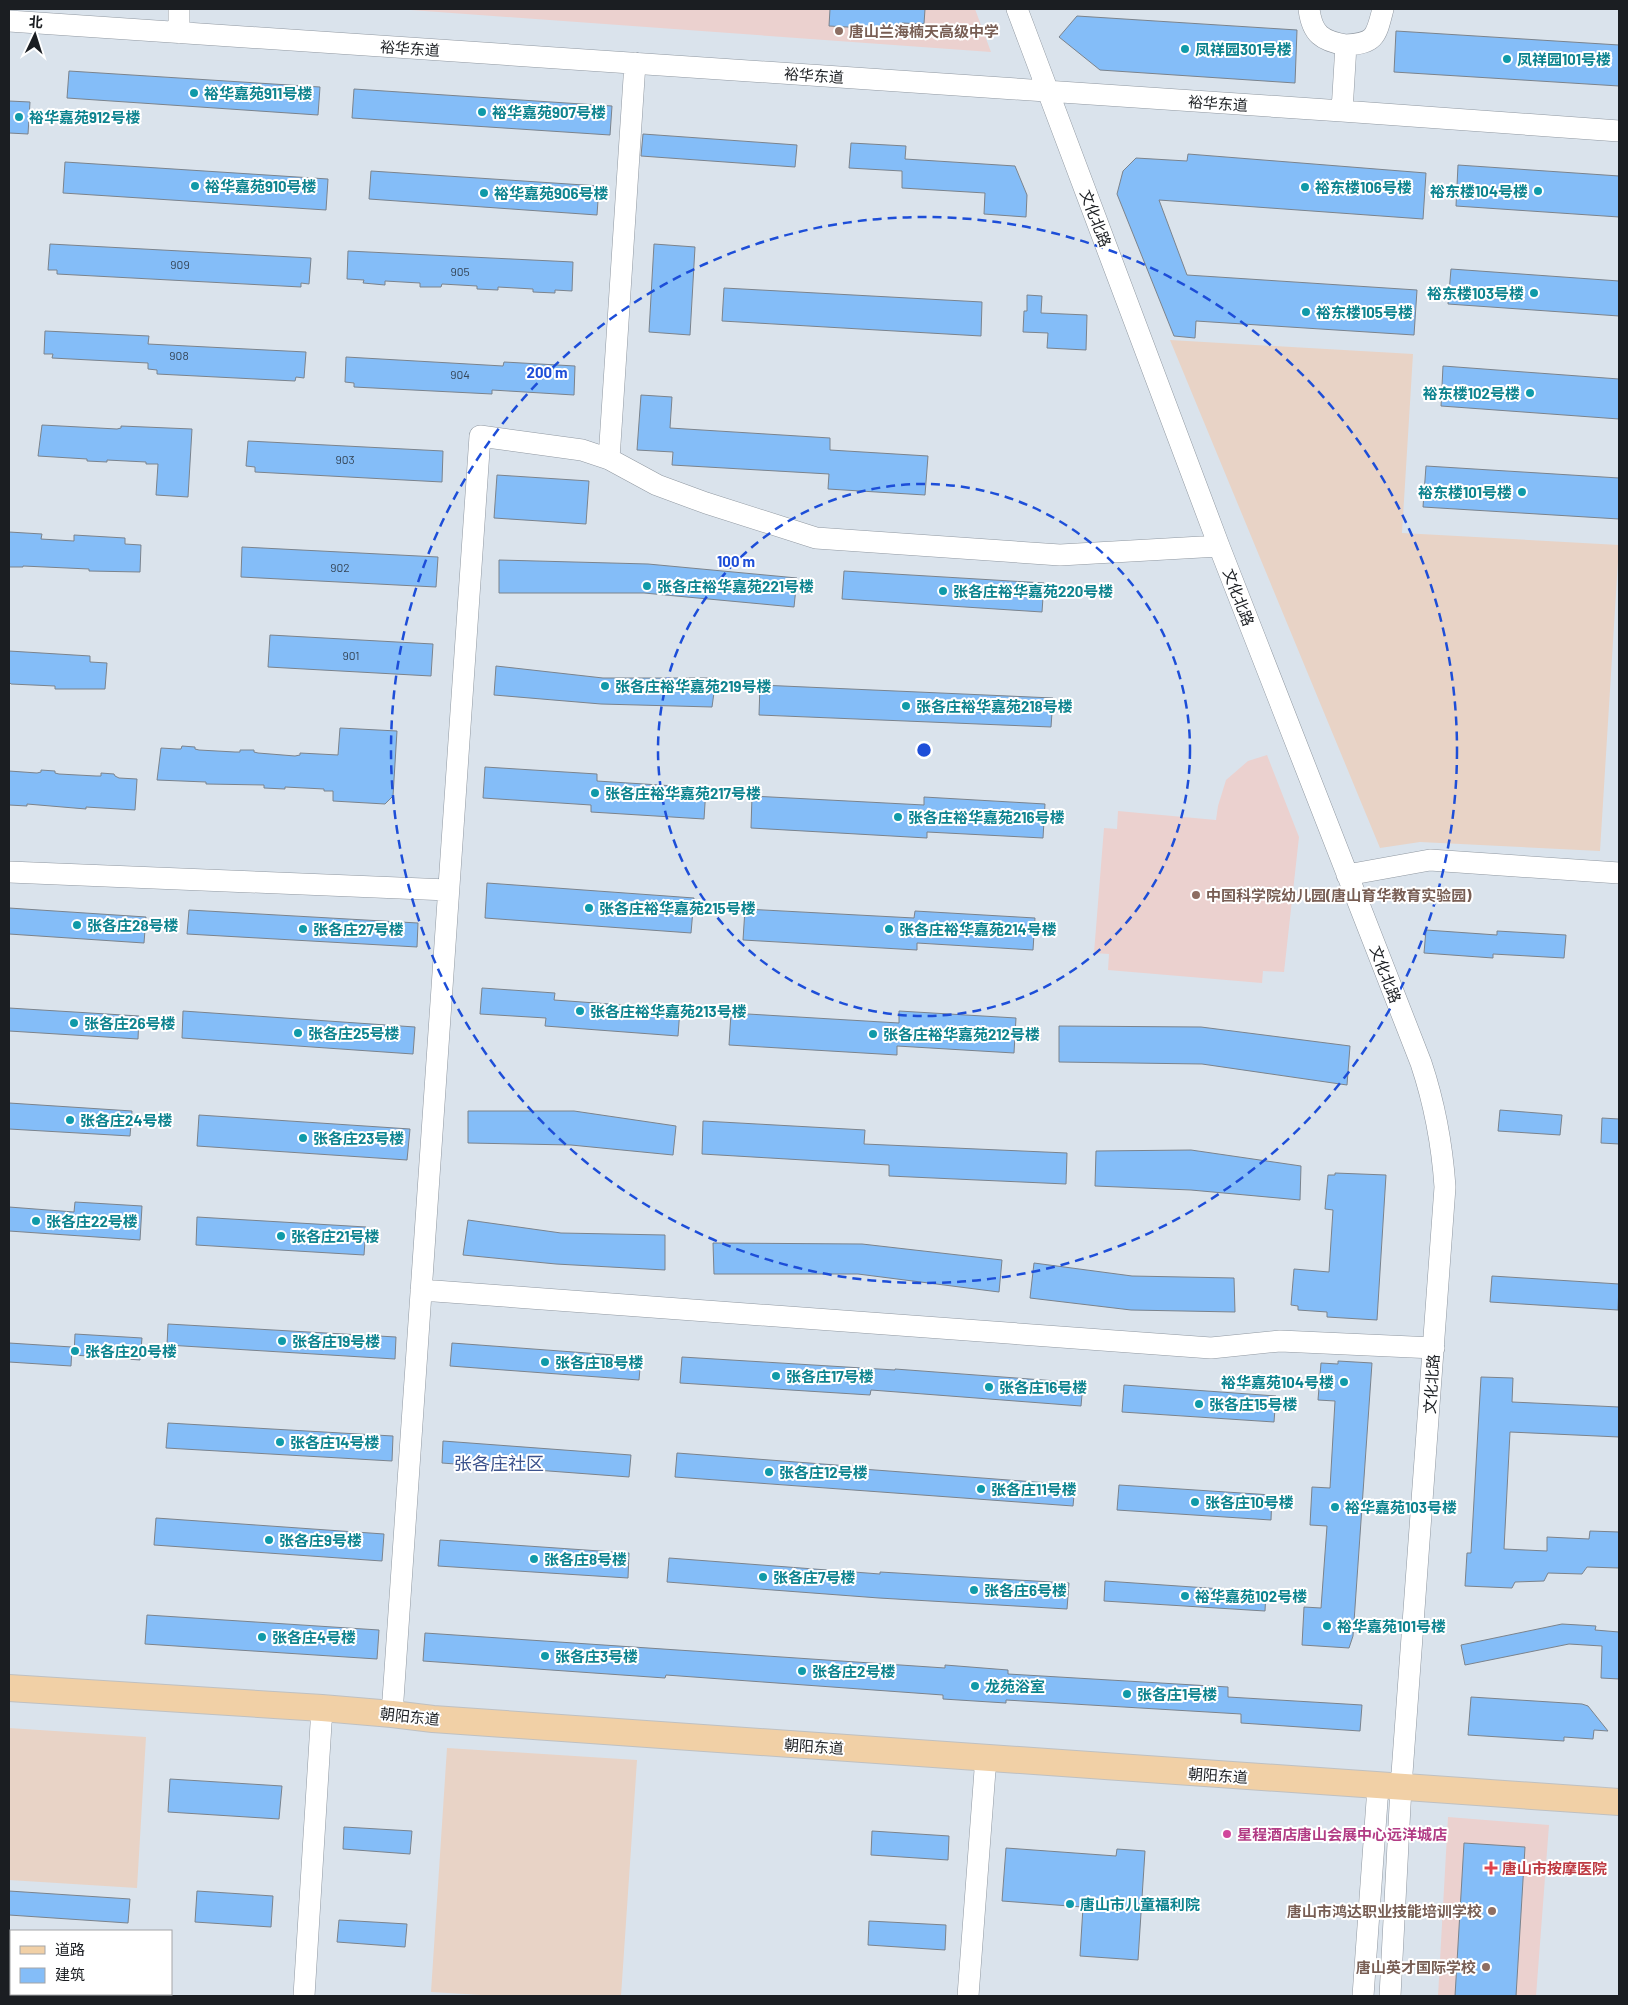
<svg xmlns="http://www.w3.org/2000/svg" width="1628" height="2005" font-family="Barlow,'Noto Sans SC',sans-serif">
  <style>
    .commercial { fill: #e8d3c6 }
    .education { fill: #ebd1cf }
    .green { fill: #8dc17a }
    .building { fill: #84bdf8; stroke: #7b838c }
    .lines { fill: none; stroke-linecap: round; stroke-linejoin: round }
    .minor-casing { stroke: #9098a1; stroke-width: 22 }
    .major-casing { stroke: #bfc0c1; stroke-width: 28 }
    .minor { stroke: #fff; stroke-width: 21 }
    .major { stroke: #f1d0a6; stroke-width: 26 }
    .ring { fill: none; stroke: #1d4ed8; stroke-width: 2.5; stroke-dasharray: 9 6 }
    .education-dot { fill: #8d6e63; stroke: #fff; stroke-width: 2 }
    .culture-dot { fill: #0f9aa8; stroke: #fff; stroke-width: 2 }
    .hotel-dot { fill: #d1479c; stroke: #fff; stroke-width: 2 }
    .health-dot { fill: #e0444e; stroke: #fff; stroke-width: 2 }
    .labels { text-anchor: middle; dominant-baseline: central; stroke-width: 4; stroke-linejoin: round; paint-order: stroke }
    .number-label { font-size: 12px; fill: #354658 }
    .education-label { font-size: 15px; font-weight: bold; fill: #785e54; stroke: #fff; text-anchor: start }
    .street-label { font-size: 15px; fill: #1b1e22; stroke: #fff }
    .culture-label { font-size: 15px; font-weight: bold; fill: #0d838f; stroke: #fff; text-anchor: start }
    .hotel-label { font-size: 15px; font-weight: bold; fill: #b23c85; stroke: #fff; text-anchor: start }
    .health-label { font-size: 15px; font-weight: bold; fill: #be3a42; stroke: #fff; text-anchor: start }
    .quarter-label { font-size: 18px; fill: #3b528c; stroke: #fff }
    .centre { fill: #1d4ed8; stroke: #fff; stroke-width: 2.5 }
    .ring-label { font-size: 15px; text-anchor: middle; font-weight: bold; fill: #1d4ed8; stroke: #fff; stroke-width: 4; stroke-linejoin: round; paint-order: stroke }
  </style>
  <rect width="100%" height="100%" fill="#dae3ec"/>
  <path class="commercial" d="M1170 340 1413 354 1402 533 1619 545 1600 851 1420 842 1380 848Z
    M9 1728 146 1737 137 1888 9 1880Z
    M447 1748 637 1760 621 1996H497L431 1992Z"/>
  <path class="education" d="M397 9H975L991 52Z
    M1267 755 1299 837 1284 972 1263 971 1262 983 1108 970 1109 954 1094 953 1104 828 1117 829 1118 811 1216 820 1218 806 1226 780 1248 761Z
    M1448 1817 1549 1825 1536 1996H1438Z"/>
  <path class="green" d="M9 1953H11V1994H110V1996H9Z"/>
  <path class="building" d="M830 9H925L924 24 902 23V30L829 26Z
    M1077 16 1297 30 1295 83 1100 70 1059 37Z
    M1396 31 1619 45V86L1394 72Z
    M69 71 320 87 318 115 67 98Z
    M354 89 612 106 610 135 352 118Z
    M9 101 30 102 28 134 9 133Z
    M643 134 797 145 795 167 641 156Z
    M851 143 906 146 905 159 1015 166 1027 195 1026 217 984 214 985 193 902 188V171L849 168Z
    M1188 154 1426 173 1423 219 1159 200 1187 275 1417 290 1414 335 1196 321 1195 338 1174 336 1117 194 1123 171 1136 158 1187 161Z
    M65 162 328 179 326 210 63 193Z
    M1458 165 1619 176V217L1456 206Z
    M371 171 599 186 597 215 369 199Z
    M50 244 311 258 309 284 301 283V287L57 274V270H48Z
    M654 244 695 247 690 335 649 332Z
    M348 251 573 262 572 291 555 290V293L533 292V289L498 287V290L477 289V286L442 284 441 287H420V283L385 281V285L363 283 364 280 347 279Z
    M1451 269 1619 281V316L1448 304Z
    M724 288 982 302 981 336 722 321Z
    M1027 295 1042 296 1041 313 1087 315 1086 350 1047 348 1048 333 1023 332 1024 311H1027Z
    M45 331 149 336 148 344 306 352 304 378 296 377 295 381 157 374V370L148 369V363L52 358 53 354H44Z
    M346 357 503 366 504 362 575 366 574 395 492 390V394L354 387V383L345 382Z
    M1443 366 1619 379V419L1441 406Z
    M641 395 672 397 670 428 830 438V450L928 456 925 495 828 489 829 474 672 465 673 452 637 450Z
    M42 425 117 429 121 428V426L192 429 188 497 156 495 158 464H146V462L107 460V462L87 461V459L38 456Z
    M248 441 443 451 442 482 255 472V467L246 466Z
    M1426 466 1619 478V519L1423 507Z
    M497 475 589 481 586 524 494 518Z
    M9 532 42 534 41 539 74 541V535L125 538V544L141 545 140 572 89 571V569L23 566V567H9Z
    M242 547 438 557 436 587 241 577Z
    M499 560 648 564 797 578 794 607 644 593H499Z
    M844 571 1044 583 1042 612 842 599Z
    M270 635 433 644 431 676 268 667Z
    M9 651 90 656V662L107 663 105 689H55V686L11 684 9 682Z
    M496 666 603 678H716L712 707 601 704 494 695Z
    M760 685 1053 698 1051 727 759 715Z
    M340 728 397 731 393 796 385 804 333 801V791H324V789L285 787V789L264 788V785L206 784V782L157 780 161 748 177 749H181L182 746 195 747V749L199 750 235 752H240V750H254V752L258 753 295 756 300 755V753L338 755Z
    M485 767 597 774V781L706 788 704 819 591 812V805L483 798Z
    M41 770 55 771V773L59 774 96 776H101V773L114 774 115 776 119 778 137 779 135 810 86 807V809L27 804V806L9 805V771L37 773 41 772Z
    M752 796 924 805V797L1045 804 1043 838 927 832V838L751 828Z
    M487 883 694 898 691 933 485 918Z
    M9 908 146 917 144 943 9 934Z
    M745 909 914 918 915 911 1035 918 1033 950 917 943V950L743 940Z
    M189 910 418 923 417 947 187 934Z
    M1426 930 1497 935V931L1566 935 1564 958 1493 954V958L1424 953Z
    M482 988 555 993 554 1000 680 1009 678 1036 545 1026 546 1018 480 1014Z
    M9 1008 139 1016 138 1039 9 1031Z
    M183 1011 415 1027 413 1054 182 1038Z
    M899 1011 1016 1018 1014 1053 897 1046V1055L729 1045 731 1013 899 1023Z
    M1059 1026 1201 1027 1350 1046 1347 1085 1202 1064 1059 1062Z
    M9 1103 132 1111 130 1136 9 1129Z
    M1500 1110 1562 1115 1560 1135 1498 1131Z
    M468 1111H574L676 1126 673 1155 571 1145 468 1143Z
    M199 1115 410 1129 407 1160 197 1146Z
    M1602 1118 1619 1119V1144L1601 1143Z
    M703 1121 865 1130 864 1144 1067 1153 1066 1184 889 1176V1165L702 1154Z
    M1191 1150 1301 1166 1300 1200 1191 1190 1095 1186 1096 1151Z
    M1335 1173 1386 1175 1377 1320 1327 1317V1312L1298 1310V1306L1291 1305 1294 1269 1329 1272 1333 1210 1325 1209 1328 1175H1335Z
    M75 1202 142 1206 140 1240 9 1231V1207L74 1212Z
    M197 1217 366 1227 364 1255 196 1245Z
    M468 1220 561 1233 665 1235V1270L556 1264 463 1255Z
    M713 1243 862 1244 1002 1260 999 1292 858 1274H714Z
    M1034 1263 1132 1276 1234 1278 1235 1312 1131 1310 1030 1298Z
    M1492 1276 1619 1284 1618 1310 1490 1302Z
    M168 1324 396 1337 395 1359 167 1345Z
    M75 1334 142 1338 140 1360 74 1355Z
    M9 1343 72 1347 71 1366 9 1362Z
    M452 1343 641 1357 639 1380 450 1366Z
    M682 1357 895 1370V1369L1083 1383 1081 1406 871 1390 870 1395 680 1383Z
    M1338 1361 1372 1363 1353 1636 1349 1648 1302 1645 1304 1607 1321 1608 1327 1526 1310 1525 1312 1487 1330 1488 1335 1401 1318 1400 1321 1363 1338 1364Z
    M1481 1377 1513 1378 1512 1402 1619 1407V1437L1510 1432 1504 1549 1547 1551V1537L1589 1539 1590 1531 1619 1532V1568L1587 1567 1582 1574 1548 1573 1544 1581 1515 1582 1512 1588 1465 1586 1467 1553H1471Z
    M1124 1385 1276 1396 1274 1422 1122 1412Z
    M168 1423 393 1436 392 1461 166 1448Z
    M443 1441 631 1455 629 1477 442 1463Z
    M677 1453 862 1467V1469L1075 1485 1073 1506 675 1477Z
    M1119 1485 1272 1495 1271 1520 1117 1510Z
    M156 1518 384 1534 382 1561 154 1545Z
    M440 1540 629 1553 628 1578 438 1566Z
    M669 1558 880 1574V1572L1069 1583 1067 1609 879 1598 667 1582Z
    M1105 1581 1266 1592 1265 1611 1104 1601Z
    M147 1615 379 1630 377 1659 145 1644Z
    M1562 1624 1596 1626 1595 1630 1619 1632V1679L1601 1678 1602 1646 1569 1644 1465 1665 1461 1645Z
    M425 1633 945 1668V1665L1008 1670V1674L1228 1687V1697L1362 1705 1360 1731 1241 1723V1714L1006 1700V1703L943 1699V1695L666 1675 665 1678 423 1661Z
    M1471 1697 1582 1704 1588 1706 1608 1731 1594 1730 1593 1739 1564 1737V1741L1468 1735Z
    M170 1779 282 1786 279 1819 168 1812Z
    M344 1827 412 1831 410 1854 343 1849Z
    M872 1831 949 1836 948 1860 871 1855Z
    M1464 1843 1525 1847 1516 1996H1455Z
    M1006 1848 1116 1856 1117 1849 1145 1851 1138 1960 1080 1956 1083 1907 1002 1901Z
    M9 1891 130 1899 128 1923 9 1915Z
    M197 1891 273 1896 271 1927 195 1922Z
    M339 1920 407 1924 405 1947 337 1942Z
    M869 1921 946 1925 945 1950 868 1945Z"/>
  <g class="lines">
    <defs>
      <path id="minor" d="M1017 9 1219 546 1421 1063C1435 1105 1442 1143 1445 1187L1401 1787 1390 1996
        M1309 9C1312 34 1322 41 1346 45
        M9 21 1342 111 1619 131
        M179 33V9
        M1342 111 1346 45C1376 43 1376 36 1383 9
        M609 459 635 63
        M9 872 448 890
        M1347 875 1430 860 1619 873
        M421 1290 1211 1348 1280 1341 1434 1348
        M392 1714 480 436 582 450 609 459 657 485 706 503 816 538 1060 555 1219 546
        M304 1996 322 1708
        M968 1996 986 1757
        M1363 1996 1378 1787"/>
      <path id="major" d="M9 1688 322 1708 392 1714 433 1719 1619 1802"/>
    </defs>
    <use href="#minor" class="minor-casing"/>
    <use href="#major" class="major-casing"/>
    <use href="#minor" class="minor"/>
    <use href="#major" class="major"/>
  </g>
  <g class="ring">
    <circle cx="924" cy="750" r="266"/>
    <circle cx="924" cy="750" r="533"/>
  </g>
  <g class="education-dot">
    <circle cx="839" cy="31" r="5"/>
    <circle cx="1196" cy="895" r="5"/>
    <circle cx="1492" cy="1911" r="5"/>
    <circle cx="1486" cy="1967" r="5"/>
  </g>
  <g class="culture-dot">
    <circle cx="1185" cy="49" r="5"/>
    <circle cx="1507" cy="59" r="5"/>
    <circle cx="194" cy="93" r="5"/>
    <circle cx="482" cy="112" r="5"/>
    <circle cx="19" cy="117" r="5"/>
    <circle cx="195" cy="186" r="5"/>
    <circle cx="1305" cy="187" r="5"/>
    <circle cx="1538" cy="191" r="5"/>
    <circle cx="484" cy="193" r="5"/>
    <circle cx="1534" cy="293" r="5"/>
    <circle cx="1306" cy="312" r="5"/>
    <circle cx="1530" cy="393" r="5"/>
    <circle cx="1522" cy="492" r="5"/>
    <circle cx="647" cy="586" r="5"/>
    <circle cx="943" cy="591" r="5"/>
    <circle cx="605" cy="686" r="5"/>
    <circle cx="906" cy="706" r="5"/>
    <circle cx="595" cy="793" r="5"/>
    <circle cx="898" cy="817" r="5"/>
    <circle cx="589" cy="908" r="5"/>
    <circle cx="77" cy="925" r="5"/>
    <circle cx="303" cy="929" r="5"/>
    <circle cx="889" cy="929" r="5"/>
    <circle cx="580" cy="1011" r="5"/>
    <circle cx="74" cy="1023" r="5"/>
    <circle cx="298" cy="1033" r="5"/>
    <circle cx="873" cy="1034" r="5"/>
    <circle cx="70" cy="1120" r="5"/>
    <circle cx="303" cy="1138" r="5"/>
    <circle cx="36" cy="1221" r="5"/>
    <circle cx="281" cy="1236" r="5"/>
    <circle cx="282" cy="1341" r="5"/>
    <circle cx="75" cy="1351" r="5"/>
    <circle cx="545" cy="1362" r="5"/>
    <circle cx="776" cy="1376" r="5"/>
    <circle cx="1344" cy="1382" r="5"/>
    <circle cx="989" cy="1387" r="5"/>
    <circle cx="1199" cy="1404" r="5"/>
    <circle cx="280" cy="1442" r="5"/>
    <circle cx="769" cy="1472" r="5"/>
    <circle cx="981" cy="1489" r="5"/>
    <circle cx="1195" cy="1502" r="5"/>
    <circle cx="1335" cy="1507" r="5"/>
    <circle cx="269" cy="1540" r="5"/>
    <circle cx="534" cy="1559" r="5"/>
    <circle cx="763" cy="1577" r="5"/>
    <circle cx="974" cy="1590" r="5"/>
    <circle cx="1185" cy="1596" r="5"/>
    <circle cx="1327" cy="1626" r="5"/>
    <circle cx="262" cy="1637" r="5"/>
    <circle cx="545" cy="1656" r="5"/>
    <circle cx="802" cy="1671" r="5"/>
    <circle cx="975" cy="1686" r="5"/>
    <circle cx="1127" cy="1694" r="5"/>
    <circle cx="1070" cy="1904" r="5"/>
  </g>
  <circle class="hotel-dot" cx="1227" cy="1834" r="5"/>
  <path class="health-dot" d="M1488.5 1860.5h5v5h5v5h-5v5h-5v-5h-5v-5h5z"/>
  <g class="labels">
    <g class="number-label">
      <text x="180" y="264">909</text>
      <text x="460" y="271">905</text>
      <text x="179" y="355">908</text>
      <text x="460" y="374">904</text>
      <text x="345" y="459">903</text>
      <text x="340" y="567">902</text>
      <text x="351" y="655">901</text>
    </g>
    <g class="education-label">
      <text x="849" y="31">唐山兰海楠天高级中学</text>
      <text x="1206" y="895">中国科学院幼儿园(唐山育华教育实验园)</text>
      <text x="1482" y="1911" text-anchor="end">唐山市鸿达职业技能培训学校</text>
      <text x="1476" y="1967" text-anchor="end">唐山英才国际学校</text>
    </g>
    <g class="street-label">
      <text transform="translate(410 48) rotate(4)">裕华东道</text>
      <text transform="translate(814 75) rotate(4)">裕华东道</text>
      <text transform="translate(1218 103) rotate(4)">裕华东道</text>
      <text transform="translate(1096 218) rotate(69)">文化北路</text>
      <text transform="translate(1239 597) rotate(69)">文化北路</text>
      <text transform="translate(1386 974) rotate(69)">文化北路</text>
      <text transform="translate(1431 1384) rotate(-86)">文化北路</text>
      <text transform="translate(410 1716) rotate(6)">朝阳东道</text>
      <text transform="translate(814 1746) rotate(4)">朝阳东道</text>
      <text transform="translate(1218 1775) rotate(4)">朝阳东道</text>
    </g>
    <g class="culture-label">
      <text x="1195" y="49">凤祥园301号楼</text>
      <text x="1517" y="59">凤祥园101号楼</text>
      <text x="204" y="93">裕华嘉苑911号楼</text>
      <text x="492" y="112">裕华嘉苑907号楼</text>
      <text x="29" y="117">裕华嘉苑912号楼</text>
      <text x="205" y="186">裕华嘉苑910号楼</text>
      <text x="1315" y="187">裕东楼106号楼</text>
      <text x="1528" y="191" text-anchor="end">裕东楼104号楼</text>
      <text x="494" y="193">裕华嘉苑906号楼</text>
      <text x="1524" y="293" text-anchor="end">裕东楼103号楼</text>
      <text x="1316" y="312">裕东楼105号楼</text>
      <text x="1520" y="393" text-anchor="end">裕东楼102号楼</text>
      <text x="1512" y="492" text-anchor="end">裕东楼101号楼</text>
      <text x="657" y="586">张各庄裕华嘉苑221号楼</text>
      <text x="953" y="591">张各庄裕华嘉苑220号楼</text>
      <text x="615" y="686">张各庄裕华嘉苑219号楼</text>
      <text x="916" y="706">张各庄裕华嘉苑218号楼</text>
      <text x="605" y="793">张各庄裕华嘉苑217号楼</text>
      <text x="908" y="817">张各庄裕华嘉苑216号楼</text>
      <text x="599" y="908">张各庄裕华嘉苑215号楼</text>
      <text x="87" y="925">张各庄28号楼</text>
      <text x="313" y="929">张各庄27号楼</text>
      <text x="899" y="929">张各庄裕华嘉苑214号楼</text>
      <text x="590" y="1011">张各庄裕华嘉苑213号楼</text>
      <text x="84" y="1023">张各庄26号楼</text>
      <text x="308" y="1033">张各庄25号楼</text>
      <text x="883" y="1034">张各庄裕华嘉苑212号楼</text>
      <text x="80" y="1120">张各庄24号楼</text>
      <text x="313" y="1138">张各庄23号楼</text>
      <text x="46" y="1221">张各庄22号楼</text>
      <text x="291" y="1236">张各庄21号楼</text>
      <text x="292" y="1341">张各庄19号楼</text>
      <text x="85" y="1351">张各庄20号楼</text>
      <text x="555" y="1362">张各庄18号楼</text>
      <text x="786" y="1376">张各庄17号楼</text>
      <text x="1334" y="1382" text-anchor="end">裕华嘉苑104号楼</text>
      <text x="999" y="1387">张各庄16号楼</text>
      <text x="1209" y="1404">张各庄15号楼</text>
      <text x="290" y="1442">张各庄14号楼</text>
      <text x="779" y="1472">张各庄12号楼</text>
      <text x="991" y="1489">张各庄11号楼</text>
      <text x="1205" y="1502">张各庄10号楼</text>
      <text x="1345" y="1507">裕华嘉苑103号楼</text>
      <text x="279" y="1540">张各庄9号楼</text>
      <text x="544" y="1559">张各庄8号楼</text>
      <text x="773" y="1577">张各庄7号楼</text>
      <text x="984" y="1590">张各庄6号楼</text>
      <text x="1195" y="1596">裕华嘉苑102号楼</text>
      <text x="1337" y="1626">裕华嘉苑101号楼</text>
      <text x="272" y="1637">张各庄4号楼</text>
      <text x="555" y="1656">张各庄3号楼</text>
      <text x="812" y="1671">张各庄2号楼</text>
      <text x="985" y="1686">龙苑浴室</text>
      <text x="1137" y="1694">张各庄1号楼</text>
      <text x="1080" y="1904">唐山市儿童福利院</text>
    </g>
    <g class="hotel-label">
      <text x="1237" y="1834">星程酒店唐山会展中心远洋城店</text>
    </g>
    <g class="health-label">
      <text x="1502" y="1868">唐山市按摩医院</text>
    </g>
    <g class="quarter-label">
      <text x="499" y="1463">张各庄社区</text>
    </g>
  </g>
  <circle cx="924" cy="750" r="8" class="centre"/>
  <g class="ring-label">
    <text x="547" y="378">200 m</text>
    <text x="736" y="567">100 m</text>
  </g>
  <rect width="1628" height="2005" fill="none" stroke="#1b1e22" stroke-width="20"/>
  <rect x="10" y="1930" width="162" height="65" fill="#ffffff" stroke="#a4a5a7"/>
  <rect x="20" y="1946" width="25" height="8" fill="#f1d0a6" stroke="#a4a5a7"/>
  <text x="55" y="1955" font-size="15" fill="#1b1e22">道路</text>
  <rect x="20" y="1968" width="25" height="15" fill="#84bdf8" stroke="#a4a5a7"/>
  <text x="55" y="1980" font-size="15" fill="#1b1e22">建筑</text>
  <g transform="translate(35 35) rotate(4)" stroke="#ffffff" stroke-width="4" paint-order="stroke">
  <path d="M0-4L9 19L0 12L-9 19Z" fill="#1b1e22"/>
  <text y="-8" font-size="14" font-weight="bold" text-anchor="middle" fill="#1b1e22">北</text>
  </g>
</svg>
